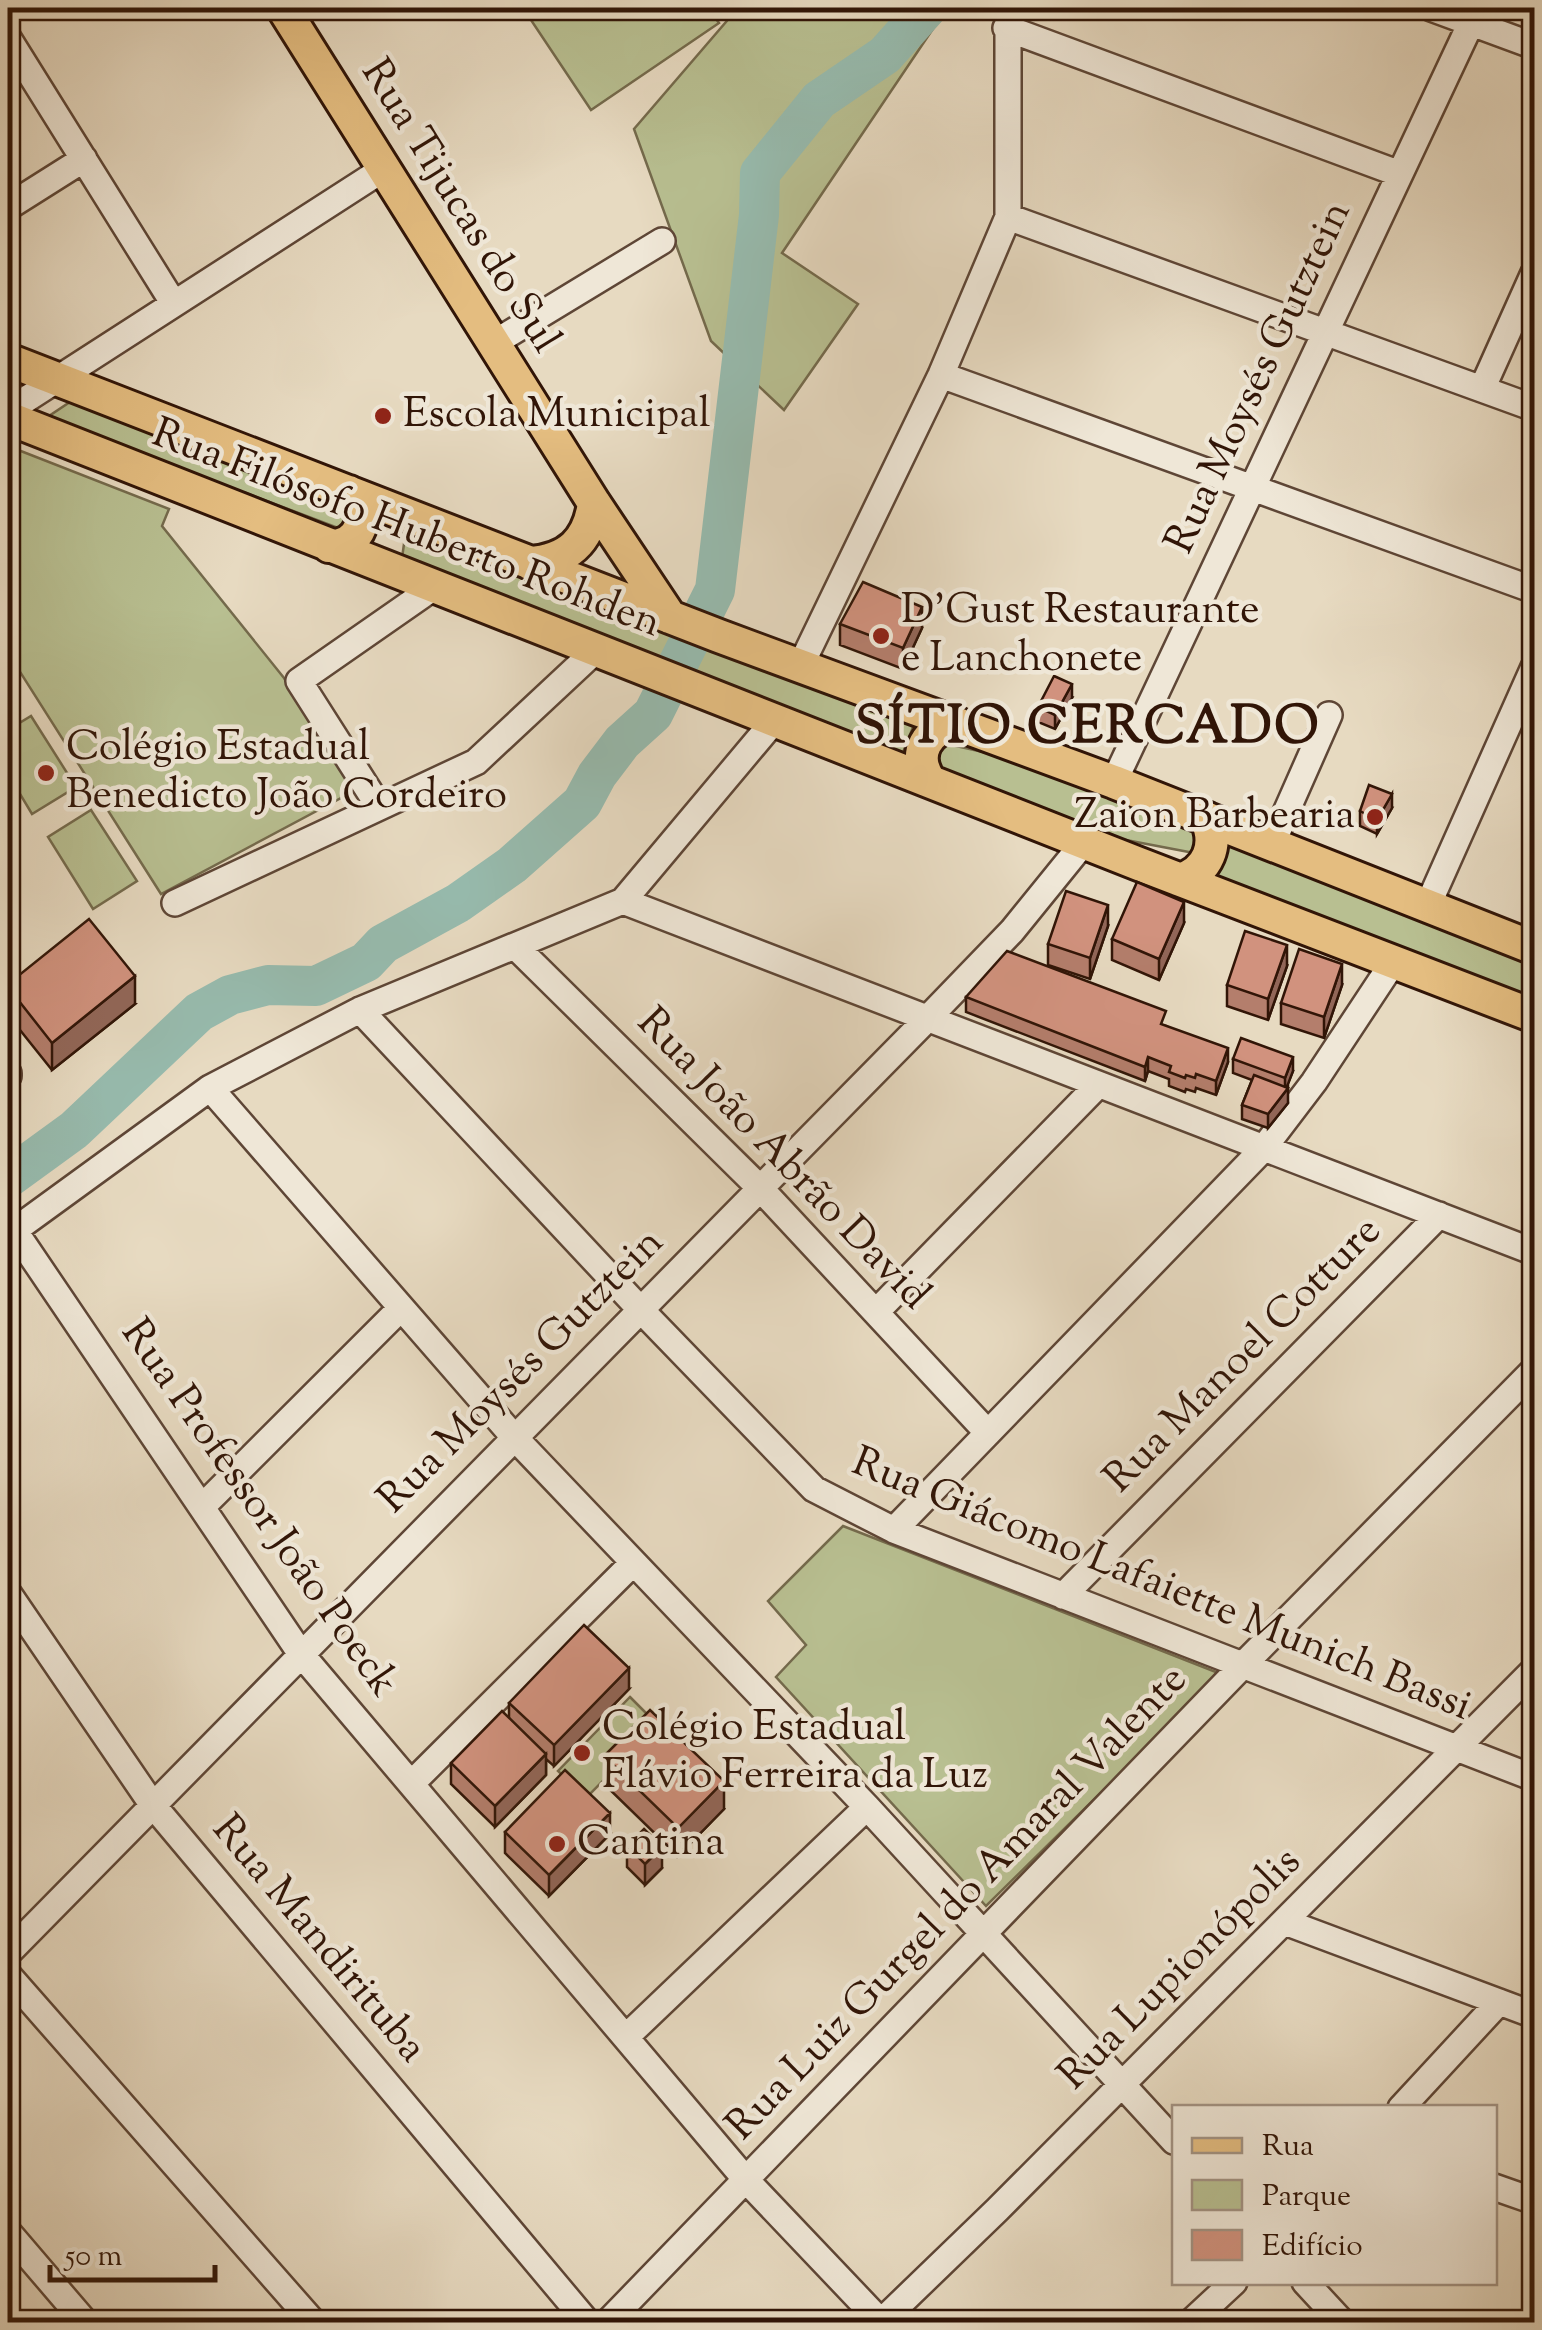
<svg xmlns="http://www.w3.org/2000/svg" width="1542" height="2330" font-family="'Sorts Mill Goudy',serif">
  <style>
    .green { fill: #b8bf91; stroke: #746a4c; stroke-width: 2.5 }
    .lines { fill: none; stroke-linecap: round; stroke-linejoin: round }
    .river { stroke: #97bbae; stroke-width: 40 }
    .minor-casing { stroke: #5e4636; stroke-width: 30 }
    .major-casing { stroke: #311507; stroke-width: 38 }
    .minor { stroke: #efe7d7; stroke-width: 25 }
    .major { stroke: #e4bd80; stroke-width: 32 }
    .wall { fill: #b47e6c; stroke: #311507; stroke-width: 2.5 }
    .shaded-wall { fill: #926658; stroke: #311507; stroke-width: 2.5 }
    .building { fill: #d1927e; stroke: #311507; stroke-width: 2.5 }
    .poi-dot { fill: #8f2418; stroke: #efe7d7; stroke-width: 4 }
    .labels { text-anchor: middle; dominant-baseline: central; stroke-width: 9; stroke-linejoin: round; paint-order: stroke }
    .street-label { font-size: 42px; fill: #311507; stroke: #efe7d7 }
    .poi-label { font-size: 42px; fill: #311507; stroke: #efe7d7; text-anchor: start }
    .district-label { font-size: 52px; font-weight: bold; letter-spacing: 2.5px; fill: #311507; stroke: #efe7d7 }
  </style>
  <rect width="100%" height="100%" fill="#e7dac1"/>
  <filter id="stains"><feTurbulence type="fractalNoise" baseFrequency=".002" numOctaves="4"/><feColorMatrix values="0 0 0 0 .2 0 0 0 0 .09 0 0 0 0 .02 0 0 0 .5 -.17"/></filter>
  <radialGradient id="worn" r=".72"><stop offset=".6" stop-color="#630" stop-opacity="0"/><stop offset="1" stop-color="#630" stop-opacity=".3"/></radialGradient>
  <path class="green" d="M523 8H708L719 23 591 110Z
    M738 8H947L782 253 858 304 784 410 711 341 634 129Z
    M73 400 346 507 348 519 338 528 246 493 198 482 43 420Z
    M8 446 169 509 162 526 284 678 354 791 161 894 8 653Z
    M414 540 500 574 541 580 915 722 902 755 402 558 404 544Z
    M31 716 76 787 32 814 8 774V730Z
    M947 744 1028 762 1198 825 1194 853 1105 836 935 771 933 754Z
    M91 810 137 881 93 909 48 837Z
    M1230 842 1534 960V1000L1206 875 1224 858Z
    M843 1526 1221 1674 986 1906 776 1677 806 1645 768 1601Z
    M630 1697 658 1725 586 1798 558 1771Z"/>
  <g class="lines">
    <path class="river" d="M8 1178 74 1130 199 1012 230 995 268 985 316 986 366 962 383 944 458 903 512 865 582 803 597 775 622 742 653 714 715 590 759 215 760 173 819 100 885 55 927 8"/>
    <defs>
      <path id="minor" d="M1431 8 1534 46
        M1006 28 1400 174
        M8 38 174 304
        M8 207 84 159
        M1008 217 1534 408
        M494 343 662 241
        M941 375 1534 590
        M1482 389 1534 273
        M8 411 385 168
        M800 667 941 375 1008 217V8
        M1114 782 1478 8
        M378 805 299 681 434 587
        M1272 844 1329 715
        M623 901 1534 1252
        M175 903 476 762 596 650
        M1428 905 1534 667
        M515 946 760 1188 988 1433
        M360 1010 640 1309 814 1489 894 1530 1534 1778
        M8 1073V1076
        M210 1088 514 1437 867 1807 1174 2141
        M14 1230 301 1654 747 2181 881 2322
        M8 1235 210 1088 360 1010 623 901 774 721
        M876 1312 1098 1085
        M202 1507 401 1308
        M894 1530 1263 1149 1314 1082 1394 961
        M8 1593 152 1804 587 2322
        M1063 1596 1439 1215
        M411 1784 633 1563
        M1285 1922 1534 2015
        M8 1953 927 1019 1012 931 1085 841
        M8 1975 313 2322
        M626 2037 867 1807
        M1401 2108 1499 2002
        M1494 2187 1534 2201
        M8 2232 85 2322
        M1305 2282 1342 2322
        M608 2322 1244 1664 1534 1370
        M881 2322 997 2210 1534 1670
        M1191 2322 1234 2282"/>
      <path id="major" d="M283 8 594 503 670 617
        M8 360 719 636 1114 782 1534 948
        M8 418 1139 864 1534 1016
        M329 546C361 547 373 513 349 492
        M530 563C568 560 589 541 594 503
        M930 781C911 755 927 727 958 724
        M1180 880C1208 871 1219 845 1206 818"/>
    </defs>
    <use href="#minor" class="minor-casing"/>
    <use href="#major" class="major-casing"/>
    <use href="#minor" class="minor"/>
    <use href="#major" class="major"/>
  </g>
  <path class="wall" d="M840 624 922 628 903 669 840 645Z
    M1072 698 1055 729 1038 722V707Z
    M1392 808 1377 834 1360 826V811Z
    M1184 923 1159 980 1112 960V939Z
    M1108 926 1090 979 1048 965V944Z
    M1287 966 1268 1020 1227 1006V985Z
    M8 984 135 1004 52 1070 8 1015Z
    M1342 985 1324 1038 1281 1024V1003Z
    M966 997 1166 1026 1228 1062 1216 1095 1196 1088 1195 1092 1186 1089 1185 1092 1169 1086V1079L1148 1071 1145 1081 966 1012Z
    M1233 1059 1293 1071 1286 1088 1288 1103 1268 1128 1242 1119V1105L1252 1080 1233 1073Z
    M629 1689 554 1766 546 1759V1775L495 1827 451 1784V1763L509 1719V1703Z
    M604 1756 724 1809 678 1856 604 1784Z
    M505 1832 610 1834 549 1896 505 1853Z
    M627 1846 662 1868 645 1885 627 1867Z"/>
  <path class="shaded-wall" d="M922 607V628L903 669V648Z
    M12 653V674L8 676V655Z
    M1072 684V698L1055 729V715Z
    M1392 794V808L1377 834V820Z
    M1184 902V923L1159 980V959Z
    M1108 905V926L1090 979V958Z
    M1287 945V966L1268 1020V999Z
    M1342 964V985L1324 1038V1017Z
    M135 976V1004L52 1070V1043Z
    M1228 1048V1062L1216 1095V1081Z
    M1148 1057V1071L1145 1081V1067Z
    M1293 1057V1071L1285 1092V1078Z
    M1288 1088V1103L1268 1128V1114Z
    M629 1668V1689L554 1766V1745Z
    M546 1754V1775L495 1827V1806Z
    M724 1781V1809L678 1856V1828Z
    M610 1813V1834L549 1896V1875Z
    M662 1847V1868L645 1885V1864Z"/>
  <path class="building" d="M863 582 922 607 903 648 840 624Z
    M1054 676 1072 684 1055 715 1038 707Z
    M1369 785 1392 794 1377 820 1360 811Z
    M1137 882 1184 902 1159 959 1112 939Z
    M1066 891 1108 905 1090 958 1048 944Z
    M89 919 135 976 52 1043 8 987V984Z
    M1245 931 1287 945 1268 999 1227 985Z
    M1299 949 1342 964 1324 1017 1281 1003Z
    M1007 951 1166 1011 1161 1024 1228 1048 1216 1081 1196 1074 1195 1078 1186 1075 1185 1078 1169 1072 1171 1066 1148 1057 1145 1067 966 997Z
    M1241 1038 1293 1057 1285 1078 1233 1059Z
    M1254 1075 1288 1088 1268 1114 1242 1105Z
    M584 1625 629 1668 554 1745 509 1703Z
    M650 1710 724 1781 678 1828 604 1756Z
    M502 1711 546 1754 495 1806 451 1763Z
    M565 1770 610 1813 549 1875 505 1832Z
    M644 1829 662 1847 645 1864 627 1846Z"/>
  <g class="poi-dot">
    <circle cx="383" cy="416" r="10"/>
    <circle cx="881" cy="636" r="10"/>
    <circle cx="46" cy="773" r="10"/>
    <circle cx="1375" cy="817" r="10"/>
    <circle cx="582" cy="1753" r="10"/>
    <circle cx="557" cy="1844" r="10"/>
  </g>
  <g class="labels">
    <g class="street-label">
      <text transform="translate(459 207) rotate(58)">Rua Tijucas do Sul</text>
      <text transform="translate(1260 378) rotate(-65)">Rua Moysés Gutztein</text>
      <text transform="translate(406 530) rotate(21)">Rua Filósofo Huberto Rohden</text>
      <text transform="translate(782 1160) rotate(46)">Rua João Abrão David</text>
      <text transform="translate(1244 1356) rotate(-45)">Rua Manoel Cotture</text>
      <text transform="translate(522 1372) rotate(-45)">Rua Moysés Gutztein</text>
      <text transform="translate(258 1509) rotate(55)">Rua Professor João Poeck</text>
      <text transform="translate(1161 1586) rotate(22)">Rua Giácomo Lafaiette Munich Bassi</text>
      <text transform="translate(958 1904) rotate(-46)">Rua Luiz Gurgel do Amaral Valente</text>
      <text transform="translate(318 1940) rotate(50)">Rua Mandirituba</text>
      <text transform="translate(1181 1970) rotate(-45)">Rua Lupionópolis</text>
    </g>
    <g class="poi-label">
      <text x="403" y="416">Escola Municipal</text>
      <text x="901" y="612">D'Gust Restaurante<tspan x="901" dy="48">e Lanchonete</tspan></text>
      <text x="66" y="749">Colégio Estadual<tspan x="66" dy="48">Benedicto João Cordeiro</tspan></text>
      <text x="1355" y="817" text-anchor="end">Zaion Barbearia</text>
      <text x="602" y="1729">Colégio Estadual<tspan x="602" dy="48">Flávio Ferreira da Luz</tspan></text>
      <text x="577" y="1844">Cantina</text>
    </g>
    <g class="district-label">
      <text x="1088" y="729">SÍTIO CERCADO</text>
    </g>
  </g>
  <rect width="1542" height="2330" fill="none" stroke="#e7dac1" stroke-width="40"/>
  <rect x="10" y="10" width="1522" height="2310" fill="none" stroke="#311507" stroke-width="5"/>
  <rect x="20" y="20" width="1502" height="2290" fill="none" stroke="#311507" stroke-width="2.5"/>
  <rect x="1172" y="2105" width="325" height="180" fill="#efe7d7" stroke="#a39384" stroke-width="2.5"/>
  <rect x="1192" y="2138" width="50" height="15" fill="#e4bd80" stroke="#a39384" stroke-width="2.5"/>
  <text x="1262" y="2155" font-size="30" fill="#311507">Rua</text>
  <rect x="1192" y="2180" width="50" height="30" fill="#b8bf91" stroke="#a39384" stroke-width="2.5"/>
  <text x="1262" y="2205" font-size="30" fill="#311507">Parque</text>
  <rect x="1192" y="2230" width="50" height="30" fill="#d1927e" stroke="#a39384" stroke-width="2.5"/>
  <text x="1262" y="2255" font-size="30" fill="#311507">Edifício</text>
  <path d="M50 2265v15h165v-15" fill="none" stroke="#311507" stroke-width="5"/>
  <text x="65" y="2265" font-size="30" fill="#311507" stroke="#efe7d7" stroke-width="8" paint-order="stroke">50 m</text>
  <rect width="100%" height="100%" filter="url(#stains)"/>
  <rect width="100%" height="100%" fill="url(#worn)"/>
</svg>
